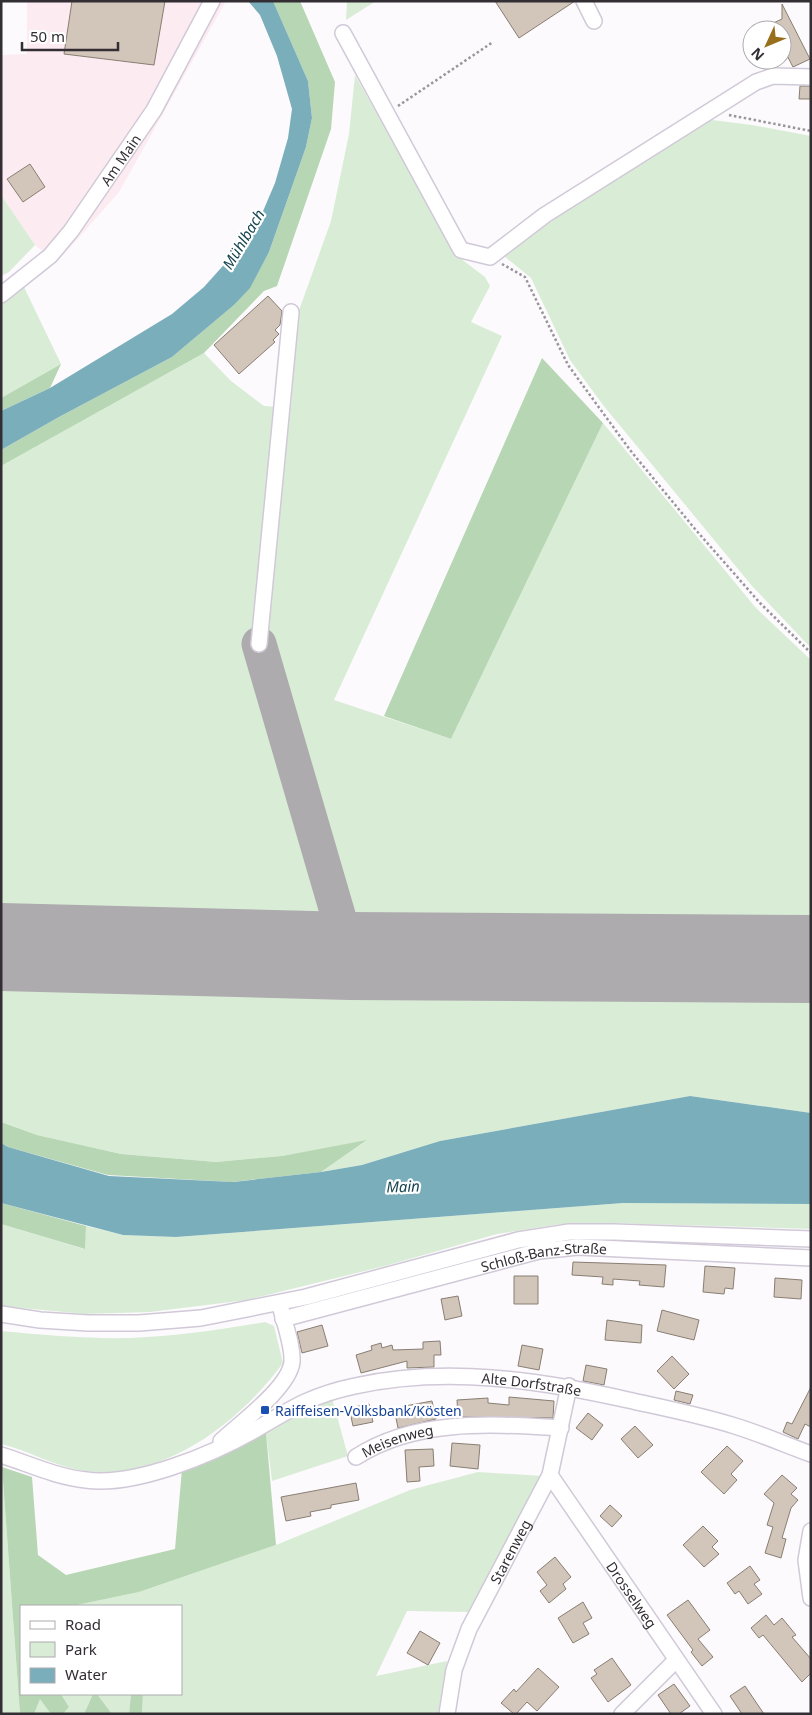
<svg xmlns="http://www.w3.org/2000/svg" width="812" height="1715" font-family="'Noto Sans',sans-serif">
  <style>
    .industrial { fill: #fcecf1 }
    .green { fill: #d9edd6 }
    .forest { fill: #b7d6b3 }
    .water { fill: #7aaebb }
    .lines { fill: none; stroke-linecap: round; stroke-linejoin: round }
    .taxiway { stroke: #aeabaf; stroke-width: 35 }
    .runway { stroke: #aeabaf; stroke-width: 88 }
    .building { fill: #d2c6ba; stroke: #897e73 }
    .minor-casing { stroke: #d1c9d8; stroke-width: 18 }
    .path { stroke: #99969b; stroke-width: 2.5; stroke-dasharray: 2.5 2.5; stroke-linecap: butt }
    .minor { stroke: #fff; stroke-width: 15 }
    .transit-dot { fill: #1a4fb4; stroke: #fff; stroke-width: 2 }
    .labels { text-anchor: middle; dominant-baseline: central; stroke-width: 4.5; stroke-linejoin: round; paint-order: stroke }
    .street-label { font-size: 14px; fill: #322e34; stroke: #fff }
    .transit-label { font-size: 14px; fill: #164399; stroke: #fff; text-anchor: start }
    .water-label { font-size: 15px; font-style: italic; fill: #174550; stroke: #fff }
  </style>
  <rect width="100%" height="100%" fill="#fcfafd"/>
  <path class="industrial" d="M27 1H226L119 192 57 262 35 245 1 195V55L27 54Z"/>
  <path class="green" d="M347 1H376L346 20Z
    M355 75 456 255 485 277 490 286 471 322 502 336 334 700 451 739 603 423 756 608 811 660V1113L690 1096 440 1141 362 1165 321 1172 366 1141 282 1156 216 1162 121 1154 37 1135 1 1122V466L204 353 231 381 264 406 291 408 297 316 331 221 349 134Z
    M712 120 752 125 811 136V648L752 586 603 405 570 360 531 278 504 256 570 208Z
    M1 195 35 245 9 272 1 276Z
    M23 285 61 364 1 398V301Z
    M623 1203 811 1204V1229L609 1223 560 1224 497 1234 385 1266 247 1300 150 1312 85 1314 1 1306V1224L84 1249 86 1226 123 1235 176 1237Z
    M265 1322 274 1326 283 1363C238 1424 164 1480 85 1471 55 1467 30 1451 1 1444V1331C44 1335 88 1339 131 1338 176 1336 220 1330 265 1322Z
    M332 1398 348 1456 272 1481 266 1433 297 1414Z
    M1 1467H2L20 1714H1Z
    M478 1472 543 1476 468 1612 407 1611 376 1676 447 1661 438 1714H142L143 1694H181V1606H72L139 1592 276 1545 410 1490Z
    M61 1694H93L84 1714H63L69 1707Z
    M97 1694H131L129 1714H112Z
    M40 1698 51 1714H34Z"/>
  <path class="forest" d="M273 1H300L335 82 331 129 277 286 264 291 204 353 1 466V450L59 417 172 357 234 305 250 287 269 252 306 147 312 118 308 81Z
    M542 358 603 423 451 739 384 716Z
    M61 364 50 388 1 411V398Z
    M1 1122 37 1135 121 1154 216 1162 282 1156 367 1140 321 1172 232 1182 108 1175 8 1147 1 1143Z
    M1 1203 86 1226 85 1249 1 1224Z
    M266 1433 276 1545 139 1592 72 1606H21V1694H61L69 1707 63 1714H51L40 1699 34 1714H20L2 1467 32 1477 38 1555 66 1575 175 1549 182 1469Z
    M93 1694H97L112 1714H84Z
    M131 1694H143L142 1714H129Z"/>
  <path class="water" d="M248 1H273L308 81 312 118 306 147 269 252 250 288 234 305 172 357 59 417 1 450V411L50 388 172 314 204 287 255 230 275 183 288 138 292 109 277 56 260 15Z
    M690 1096 811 1113V1204L623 1203 176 1237 123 1235 1 1203V1143L8 1147 109 1176 233 1182 321 1172 362 1165 440 1141Z"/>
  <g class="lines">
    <path class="taxiway" d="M259 644 350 956"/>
    <path class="runway" d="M1 947 350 956 811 959"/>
  </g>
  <path class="building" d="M72 1H165L154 65 64 54Z
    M495 1H575L519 38Z
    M782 4 810 59 793 67 782 46V30H758L782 19Z
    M800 86H811V99H799Z
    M30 164 45 187 23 202 7 179Z
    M268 296 282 311 280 325 275 330 279 334 273 340 275 342 239 374 214 345Z
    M573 1262 666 1265 664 1287 639 1285 640 1281 613 1279V1285L602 1284 603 1277 572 1275Z
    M705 1266 735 1268 733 1289 725 1288 724 1294 703 1292Z
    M514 1276H538V1304H514Z
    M775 1278 802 1280 801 1299 774 1297Z
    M458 1296 462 1316 445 1320 441 1299Z
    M662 1310 699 1320 694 1340 657 1331Z
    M607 1320 642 1325 641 1343 605 1340Z
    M322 1325 328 1346 302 1353 297 1332Z
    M440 1341 441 1355H434V1367L407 1368V1361L361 1373 356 1355 372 1350 371 1346 381 1343 382 1348 392 1345 393 1350 423 1349V1342Z
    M522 1345 543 1349 539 1370 518 1366Z
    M672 1356 689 1374 674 1389 657 1371Z
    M586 1365 607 1369 604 1385 583 1381Z
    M811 1387V1427L805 1424 798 1439 783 1432 787 1422 792 1424Z
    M676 1391 693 1395 690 1404 674 1400Z
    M509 1397 554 1401 553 1418 458 1417 457 1400 488 1398V1403L509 1405Z
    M432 1401 436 1419 398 1428 394 1408Z
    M369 1404 373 1422 353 1426 349 1408Z
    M588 1413 603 1425 592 1440 576 1428Z
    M635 1426 653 1445 638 1458 621 1439Z
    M452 1443 480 1445 478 1469 450 1466Z
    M727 1446 743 1461 731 1474 737 1480 724 1494 701 1472Z
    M433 1449 434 1466 419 1467 420 1481 407 1482 405 1450Z
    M782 1475 797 1488 791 1494 798 1500 791 1508 782 1538 786 1539 781 1558 765 1553 773 1527 767 1525 774 1503 764 1494Z
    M356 1483 359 1500 331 1505V1508L310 1512 311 1516 286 1521 281 1497Z
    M610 1505 622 1516 612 1527 600 1516Z
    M703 1526 718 1541 712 1547 719 1554 704 1567 683 1545Z
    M555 1557 571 1577 563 1584 566 1589 549 1603 540 1591 547 1585 537 1572Z
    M750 1566 760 1580 754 1584 762 1594 748 1604 739 1591 735 1594 727 1583Z
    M688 1600 710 1630 698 1639 713 1657 702 1666 691 1652 693 1650 667 1615Z
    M583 1602 592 1618 583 1623 589 1634 573 1643 558 1618Z
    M766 1615 774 1625 782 1618 796 1635 792 1637 811 1659V1673L802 1682 763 1635 759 1638 751 1628Z
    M420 1631 440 1643 428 1665 407 1653Z
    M612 1658 631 1685 608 1702 591 1678 597 1674 594 1670Z
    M538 1668 559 1687 537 1711 527 1702 516 1714H514L501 1703 514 1689 516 1692Z
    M674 1684 690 1706 679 1714H671L658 1695Z
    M745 1686 764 1714H742L730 1696Z"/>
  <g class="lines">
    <defs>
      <g id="minor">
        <path d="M584 1 594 21"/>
        <path d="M343 33 461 250 490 257 545 215 756 82 773 76 811 77"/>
        <path id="s1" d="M1 295 50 256 71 231 154 110 212 1"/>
        <path d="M259 644 291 312"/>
        <path d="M1 1314 40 1320 88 1323H139L201 1318 306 1297 518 1240 569 1232H614L811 1239"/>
        <path id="s2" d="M283 1319 539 1251 578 1247 811 1258"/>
        <path d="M221 1441C239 1424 289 1388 292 1362 293 1346 285 1325 281 1309"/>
        <path id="s3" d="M1 1455C29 1464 57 1477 86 1480 135 1487 213 1454 255 1430 292 1408 312 1395 355 1386 446 1366 539 1380 628 1400 664 1408 700 1415 735 1426 761 1434 786 1445 811 1454"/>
        <path id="s4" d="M356 1457C416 1418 493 1424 561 1428"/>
        <path id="s5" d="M550 1475 714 1714"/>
        <path d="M811 1531 806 1560 811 1598"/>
        <path id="s6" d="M447 1714 454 1670 469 1629 550 1475 569 1386"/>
        <path d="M622 1714 676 1660"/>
      </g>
    </defs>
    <use href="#minor" class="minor-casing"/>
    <path class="path" d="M398 106 493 42
      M729 115 811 131
      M502 264 525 277 568 365 630 450 695 529 760 603 811 653"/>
    <use href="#minor" class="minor"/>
  </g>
  <rect class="transit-dot" x="260" y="1405" width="10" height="10" rx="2.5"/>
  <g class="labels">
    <g class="street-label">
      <text stroke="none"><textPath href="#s1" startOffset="182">Am Main</textPath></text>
      <text stroke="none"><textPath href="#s2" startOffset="269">Schloß-Banz-Straße</textPath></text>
      <text stroke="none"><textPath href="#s3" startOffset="555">Alte Dorfstraße</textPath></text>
      <text stroke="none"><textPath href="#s4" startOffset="45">Meisenweg</textPath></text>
      <text stroke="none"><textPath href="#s6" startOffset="176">Starenweg</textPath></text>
      <text stroke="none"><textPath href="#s5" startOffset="145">Drosselweg</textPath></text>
    </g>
    <g class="transit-label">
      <text x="275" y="1410">Raiffeisen-Volksbank/Kösten</text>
    </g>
    <g class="water-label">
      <text transform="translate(243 239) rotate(-59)">Mühlbach</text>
      <text transform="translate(403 1186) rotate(-2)">Main</text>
    </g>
  </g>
  <rect width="812" height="1715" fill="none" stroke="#322e34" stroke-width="5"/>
  <rect x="20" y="1605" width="162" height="90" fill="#ffffff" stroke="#adabae"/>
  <rect x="30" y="1621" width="25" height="8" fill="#ffffff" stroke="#adabae"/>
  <text x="65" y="1630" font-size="15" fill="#322e34">Road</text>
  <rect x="30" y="1642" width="25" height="15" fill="#d9edd6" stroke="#adabae"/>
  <text x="65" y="1655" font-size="15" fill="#322e34">Park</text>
  <rect x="30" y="1668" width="25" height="15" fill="#7aaebb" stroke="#adabae"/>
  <text x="65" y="1680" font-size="15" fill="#322e34">Water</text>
  <g transform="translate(767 45) rotate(226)"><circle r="24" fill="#ffffff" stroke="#adabae"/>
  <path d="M0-4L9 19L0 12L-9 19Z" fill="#986f1b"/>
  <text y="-8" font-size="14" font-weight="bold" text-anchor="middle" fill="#322e34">N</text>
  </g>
  <path d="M22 42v8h96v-8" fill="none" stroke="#322e34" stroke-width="2.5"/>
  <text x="30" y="42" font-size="15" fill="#322e34" stroke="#ffffff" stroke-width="4" paint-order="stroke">50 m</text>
</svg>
